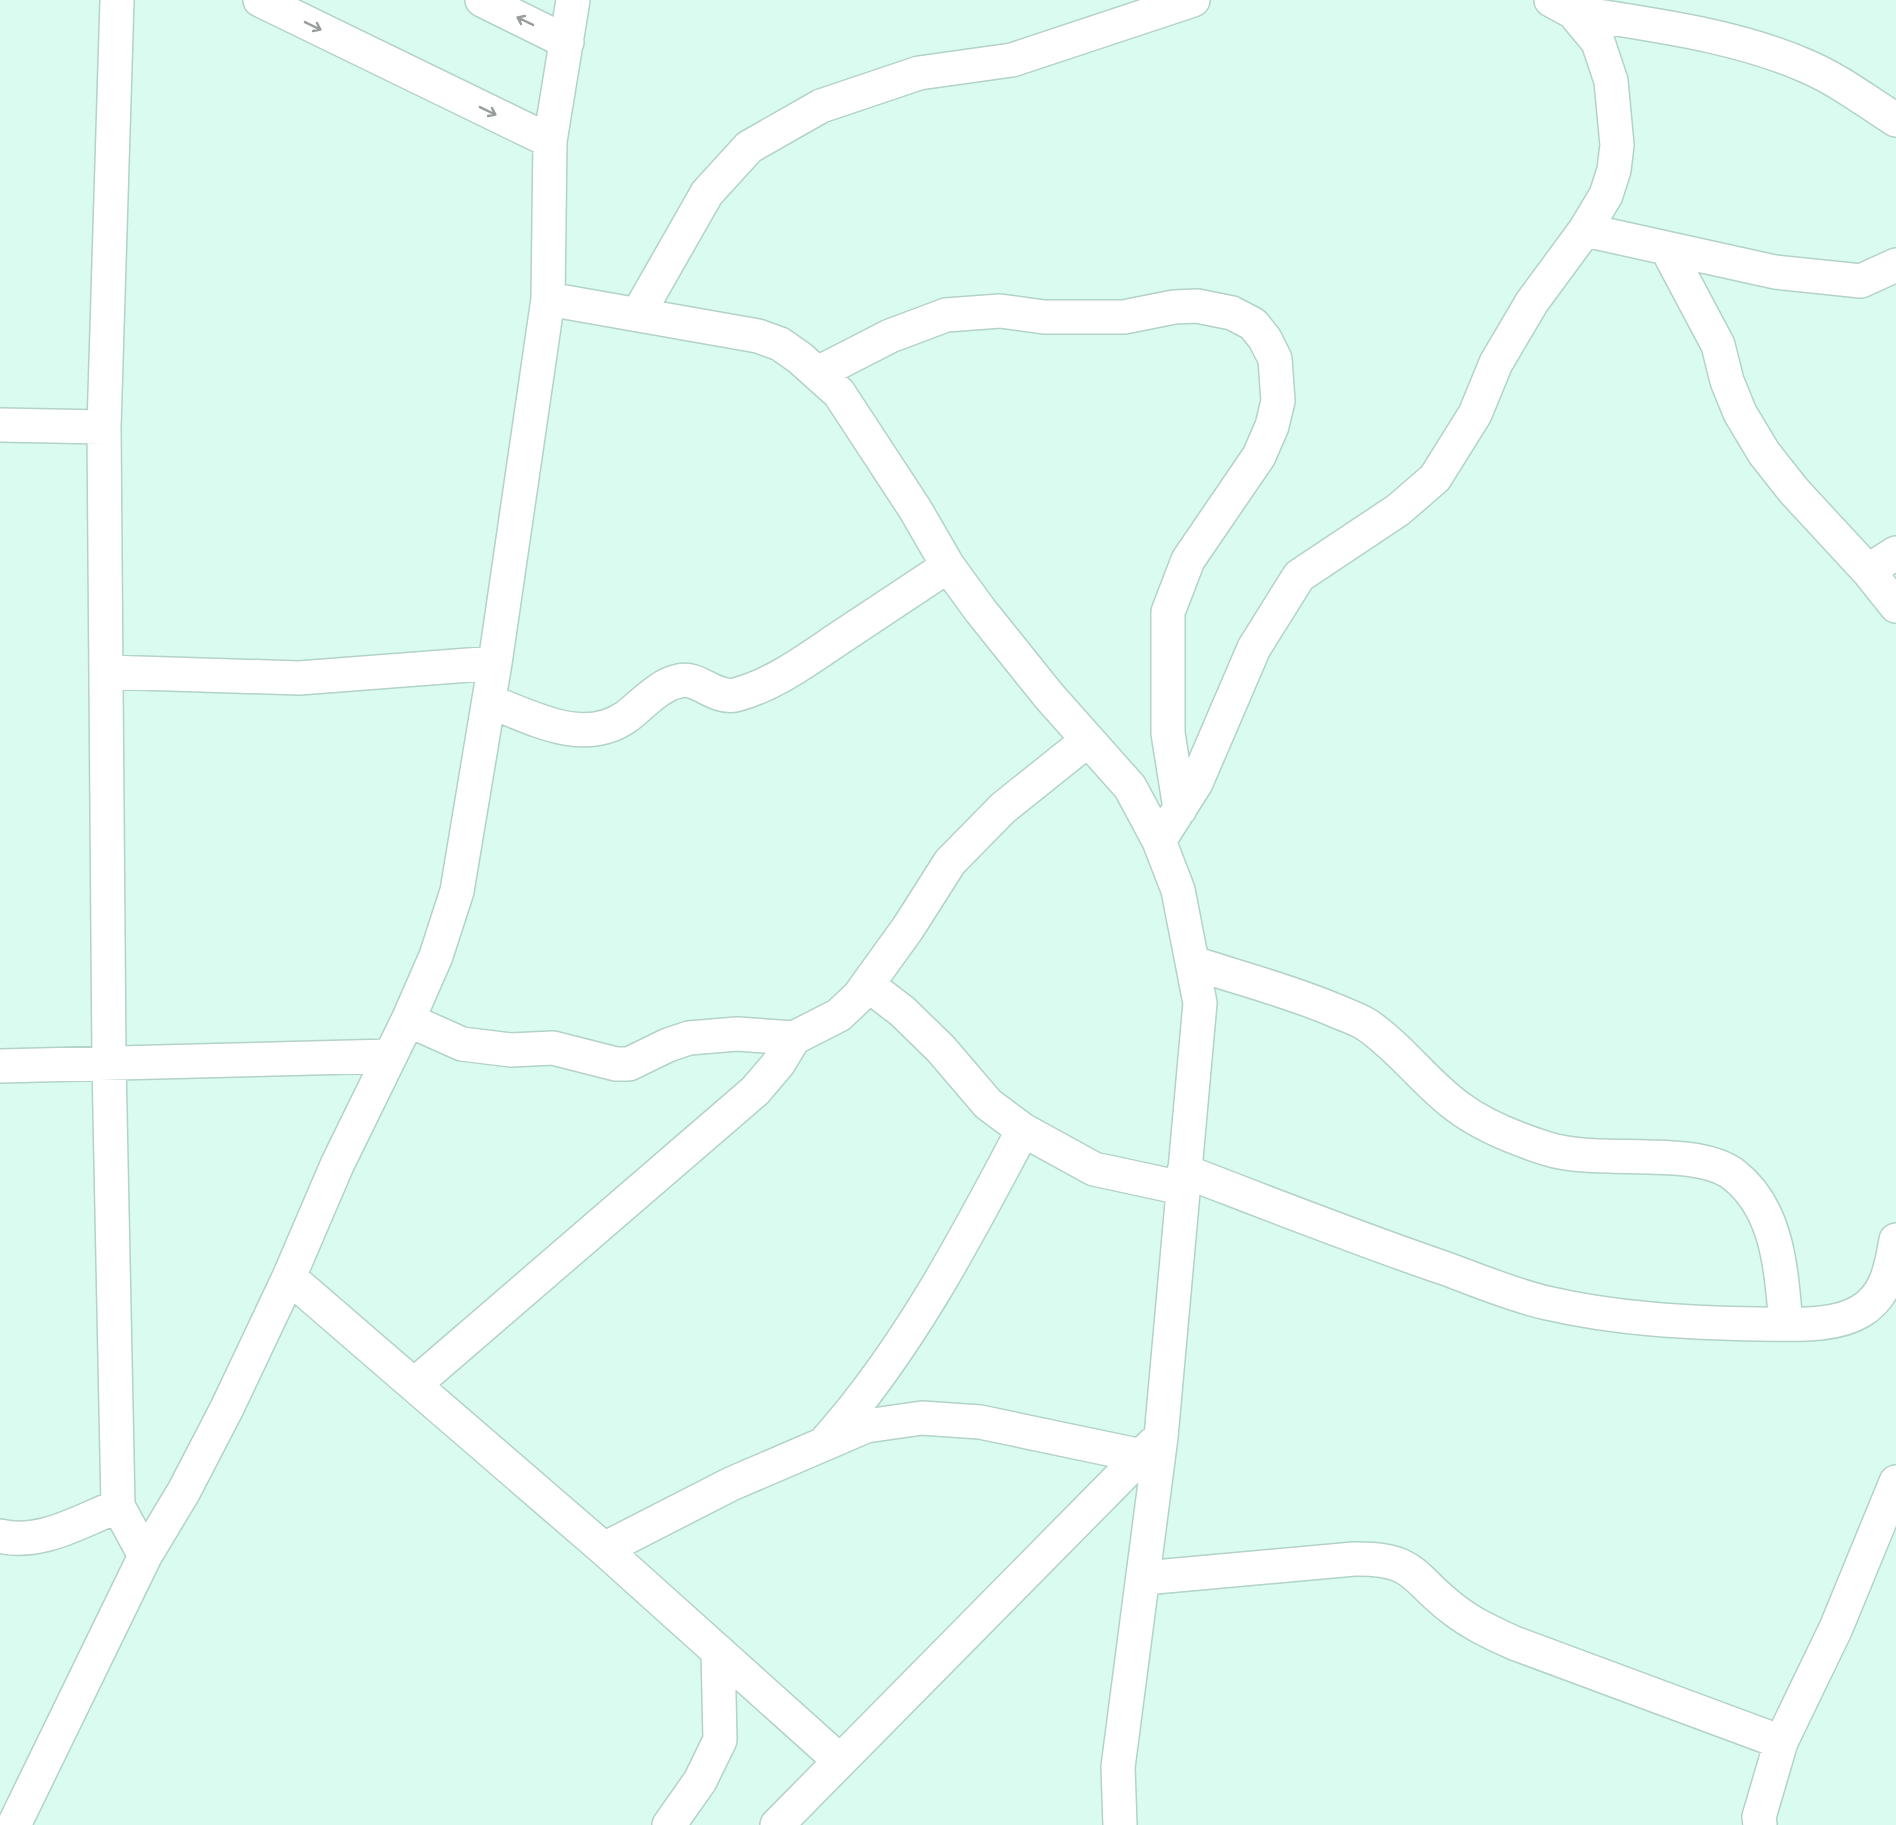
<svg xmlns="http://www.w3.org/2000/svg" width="1896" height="1825" font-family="'Work Sans',sans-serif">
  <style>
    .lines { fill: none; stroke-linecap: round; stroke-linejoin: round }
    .minor-casing { stroke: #b3d2c8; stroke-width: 36 }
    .minor { stroke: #fff; stroke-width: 33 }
    .oneway { stroke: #979d9b }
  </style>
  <rect width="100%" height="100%" fill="#dafbf0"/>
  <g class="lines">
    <defs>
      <path id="minor" d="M117 0 104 427 109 1063 118 1506 145 1556
        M260 0 550 141
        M482 0 567 42
        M1573 12C1650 25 1733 34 1806 66 1839 80 1866 101 1896 120
        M1585 230 1775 272 1861 281 1896 265
        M1667 249 1718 345 1727 381 1740 413 1764 453 1794 491 1868 571 1896 606
        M548 299 758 336 780 344 800 358 839 393 915 509 948 566 980 610 1049 696 1130 787 1159 841 1178 890 1200 1003 1161 1437 1118 1767 1120 1825
        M638 314 707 193 749 147 821 106 919 73 1012 60 1193 0
        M818 373 890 336 946 315 1000 311 1044 317H1124L1174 307 1197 306 1232 313 1253 324 1265 339 1275 359 1278 401 1272 426 1259 456 1188 560 1168 612V733L1180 809
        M0 425 104 427
        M1868 571 1896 553
        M107 672 299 678 495 663
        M489 701C531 717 583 747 626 717 642 705 659 685 679 681 698 676 714 699 735 695 771 686 804 662 835 641 873 616 910 591 948 566
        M1159 841 1196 783 1254 648 1299 576 1398 510 1435 478 1475 414 1496 363 1532 302 1585 230 1606 195 1614 170 1617 145 1611 81 1598 42 1573 12 1551 0
        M1193 963C1240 978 1289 991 1334 1010 1345 1015 1358 1019 1367 1025 1401 1048 1425 1083 1458 1107 1485 1127 1516 1139 1548 1149 1599 1165 1696 1145 1734 1175 1779 1210 1781 1272 1786 1324
        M868 985 902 1011 941 1049 988 1104 1023 1130 1094 1169 1182 1188
        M408 1020 462 1044 511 1050 553 1048 616 1064H629L668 1045 689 1038 737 1034 794 1038 839 1015 859 996 908 928 950 862 1003 808 1088 740
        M0 1066 390 1056
        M1184 1171C1270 1204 1356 1238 1444 1268 1477 1280 1512 1295 1547 1303 1616 1319 1689 1323 1759 1324 1791 1324 1833 1328 1861 1311 1887 1295 1891 1268 1896 1240
        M289 1277 604 1549 840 1761
        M414 1385 755 1091 778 1064 794 1038
        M827 1440C908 1349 966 1238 1023 1130
        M0 1536C40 1546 81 1521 118 1506
        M604 1549 731 1484 866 1426 922 1418 980 1422 1142 1456
        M1144 1578 1354 1559C1416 1558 1411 1577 1453 1609 1472 1624 1492 1633 1514 1643L1781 1742
        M14 1825 145 1556 184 1491 227 1408 289 1277 337 1165 408 1020 436 956 457 891 495 663 548 299 550 141 573 0
        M669 1825 700 1781 720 1740 718 1651
        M777 1825 1153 1444
        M1760 1825 1759 1817 1781 1742 1836 1628 1896 1482"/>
    </defs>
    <use href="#minor" class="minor-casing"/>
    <use href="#minor" class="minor"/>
  </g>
  <defs><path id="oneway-shaft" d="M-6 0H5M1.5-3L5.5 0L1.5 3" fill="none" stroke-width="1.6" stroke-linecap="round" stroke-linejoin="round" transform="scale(1.5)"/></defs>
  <g class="oneway">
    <use href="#oneway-shaft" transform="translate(525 21) rotate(-154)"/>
    <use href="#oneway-shaft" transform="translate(313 26) rotate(26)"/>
    <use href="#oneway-shaft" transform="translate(488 111) rotate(26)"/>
  </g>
</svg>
